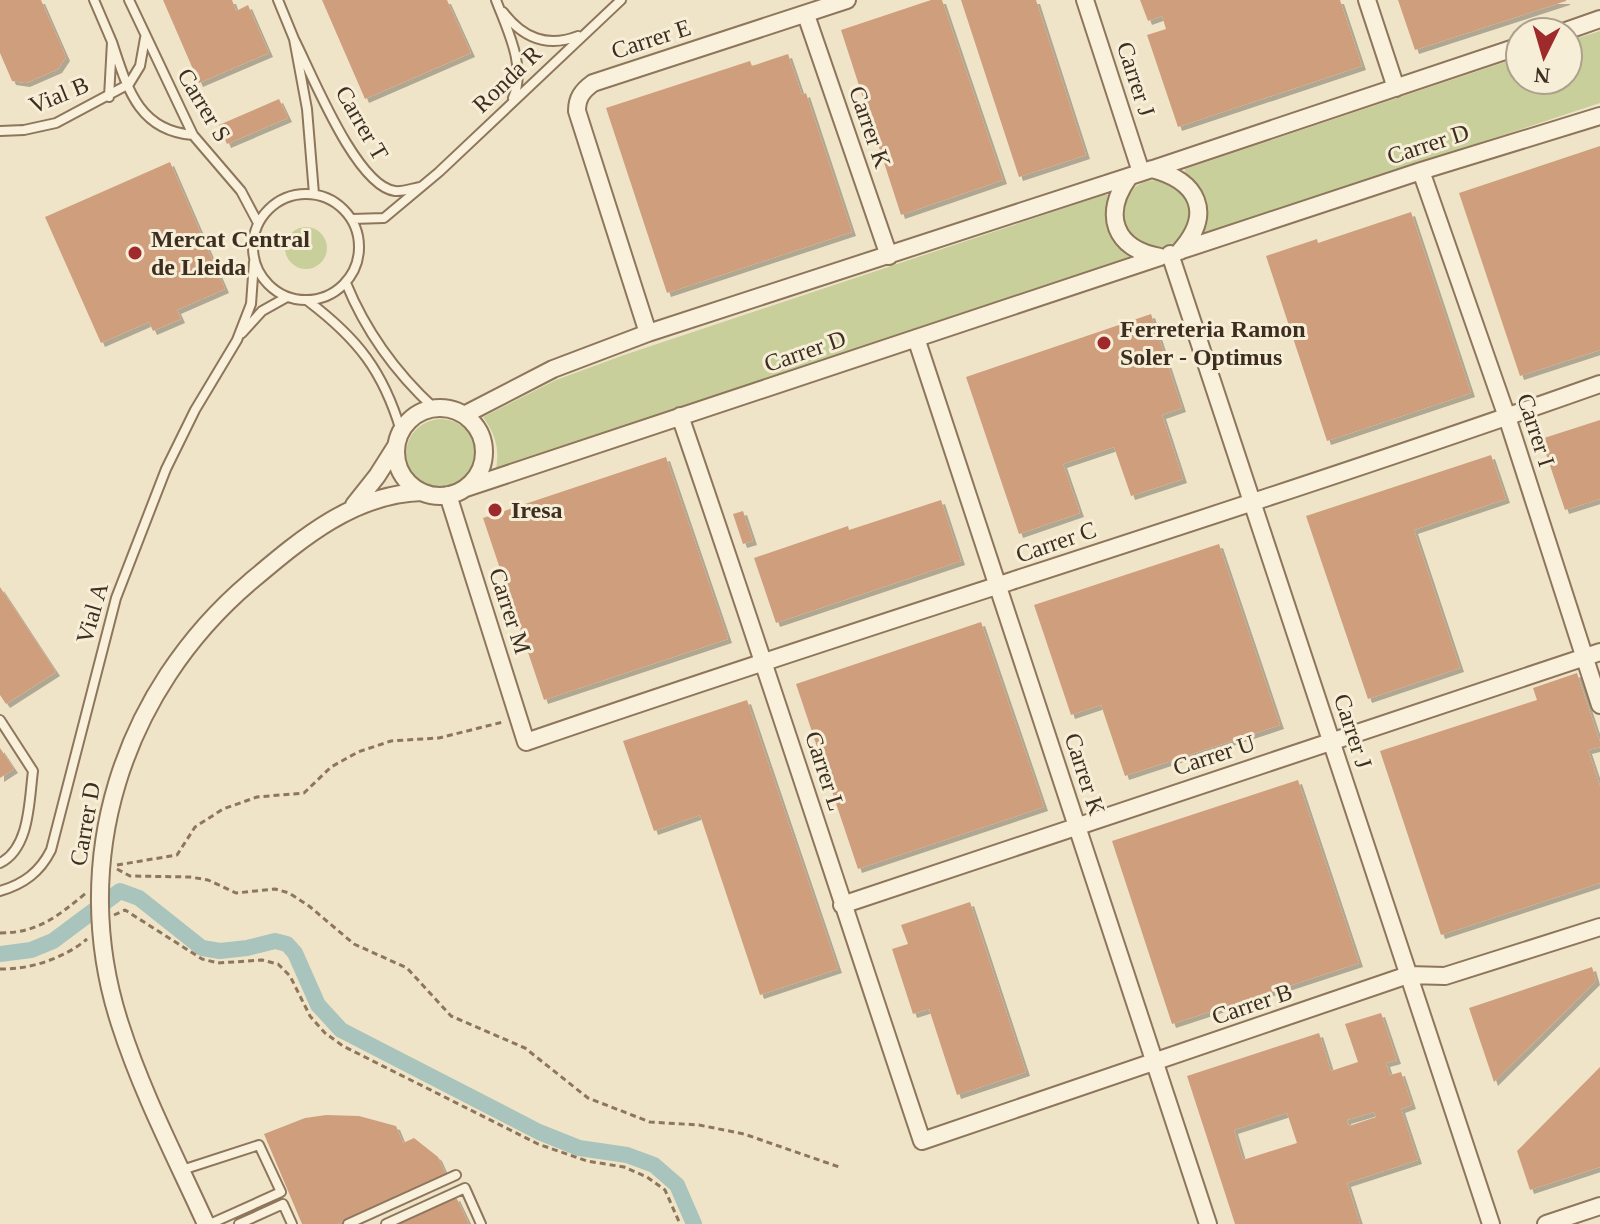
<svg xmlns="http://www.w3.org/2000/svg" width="1600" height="1224" font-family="'Times New Roman',serif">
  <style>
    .green { fill: #c9cf9b }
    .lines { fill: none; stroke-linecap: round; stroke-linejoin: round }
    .canal { stroke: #a9c4bc; stroke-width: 16 }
    .building { fill: #cf9f7d; fill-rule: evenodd; filter: url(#shadow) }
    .service-casing { stroke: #8d765c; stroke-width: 12 }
    .minor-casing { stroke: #8d765c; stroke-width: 20 }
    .path { stroke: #8d765c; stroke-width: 3; stroke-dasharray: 6 4; stroke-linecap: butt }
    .service { stroke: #faf1dc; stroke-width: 8 }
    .minor { stroke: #faf1dc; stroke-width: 16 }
    .poi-dot { fill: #9e2a2b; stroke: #f7eed8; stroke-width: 3 }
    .labels { text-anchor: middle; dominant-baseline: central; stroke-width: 6; stroke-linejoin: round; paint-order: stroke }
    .street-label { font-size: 24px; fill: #3d2e20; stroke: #f7eed8 }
    .poi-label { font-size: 24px; font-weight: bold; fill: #3d2e20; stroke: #f7eed8; text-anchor: start }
  </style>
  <defs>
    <filter id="shadow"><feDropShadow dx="4" dy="4" stdDeviation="0" flood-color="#0004"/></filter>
  </defs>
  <rect width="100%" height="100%" fill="#f0e4c8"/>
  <path class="green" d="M1600 31V103L1209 233H1204L1202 230 1184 175 1185 169 1520 57V80H1568V41Z
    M1122 214a34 34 0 1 1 68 0a34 34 0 1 1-68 0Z
    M1104 195H1109L1111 198 1125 250 1131 256 1129 259 496 469C500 448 495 434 483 417L556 380 624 355Z
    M285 248a21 21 0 1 1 42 0a21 21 0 1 1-42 0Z
    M406 454a35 35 0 1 1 70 0a35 35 0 1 1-70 0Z"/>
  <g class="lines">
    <path class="canal" d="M0 954 31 950 53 941 120 891 139 898 202 948 220 951 247 948 275 941 287 944 295 953 318 1005 341 1030 539 1132 579 1148 627 1155 654 1165 677 1185 694 1224"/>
  </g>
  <path class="building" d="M0 0H41L66 57 58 69 26 83 12 81 0 53Z
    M163 0H232L236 11 248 5 269 53 199 83Z
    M322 0H447L471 53 365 99Z
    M931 0H942L1003 180 901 215 841 30Z
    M961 0H1036L1086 155 1019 177Z
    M1140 0H1340L1362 66 1178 127 1147 35 1166 29 1162 16 1148 21Z
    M1398 0H1566V1L1415 50Z
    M788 54 802 95 806 93 852 232 667 293 606 108 750 61 752 66Z
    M279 99 288 118 227 144 219 125Z
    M1600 146V350L1520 376 1459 193Z
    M170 162 225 289 177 310 181 319 153 331 149 322 101 343 45 217Z
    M1411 212 1471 393 1327 441 1266 256 1317 239 1318 243Z
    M1151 314 1182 408 1162 415 1183 479 1131 496 1114 447 1063 464 1080 513 1019 534 966 377Z
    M1600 420V499L1565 510 1541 439Z
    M1491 455 1506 499 1414 530 1460 668 1368 699 1306 516Z
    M666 457 728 639 544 700 483 518Z
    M941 500 961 561 776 623 754 558 848 526 849 530Z
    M743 511 753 541 743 544 733 514Z
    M1219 544 1280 725 1125 776 1101 705 1071 715 1034 605Z
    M0 587 56 672 6 704 0 695Z
    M981 622 1044 807 858 869 796 684Z
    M1577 673 1600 742V747L1588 750 1600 786V883L1441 935 1380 751 1537 700 1533 688Z
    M747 700 838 969 760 995 700 815 654 831 623 741Z
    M0 748 14 769 0 778Z
    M1298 780 1359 963 1172 1024 1112 841Z
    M970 902 1026 1072 957 1095 929 1009 913 1014 892 949 908 944 901 925Z
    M1592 967 1596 981 1494 1082 1469 1008Z
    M1381 1013 1397 1060 1386 1063 1390 1075 1401 1072 1412 1105 1401 1109 1418 1160 1347 1183 1360 1224H1235L1187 1076 1319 1033 1331 1071 1358 1062 1345 1024ZM1374 1112 1376 1117 1349 1126 1347 1120ZM1287 1113 1297 1143 1243 1160 1234 1130Z
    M1600 1067V1167L1530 1190 1517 1151Z
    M326 1115 359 1116 396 1126 403 1143 414 1138 438 1157 446 1175 337 1224H302L264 1134 305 1118Z
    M456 1197 469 1224H397Z"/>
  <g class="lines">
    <defs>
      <path id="service" d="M94 0 112 42 109 97
        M129 0 193 135 241 191 258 223
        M278 0 294 39 307 109 314 194
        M496 0C507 29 527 68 513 98
        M503 12C523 38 547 48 578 36
        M294 39C312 74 356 186 395 191 403 192 413 188 420 187
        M112 42C127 87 138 131 193 135
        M0 131 24 130 56 123 129 84 140 66 145 38
        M253 247a53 53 0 1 1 106 0a53 53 0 1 1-106 0Z
        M352 219 384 218 439 172 621 0
        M346 283C366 332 395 372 434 408
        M308 301C358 339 383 371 401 431
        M242 333 262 311 287 297
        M0 720 33 771C29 801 30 848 0 863
        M0 891C24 884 40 872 51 850L116 598 166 469 195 410 237 340 251 304 254 262
        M182 1170 259 1145 281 1192 210 1224
        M239 1224 283 1204 292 1224
        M348 1224 456 1175
        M386 1224 465 1188 481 1224"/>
      <path id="minor" d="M1085 0 1141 172
        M1367 0 1396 88
        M806 15 889 256
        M1563 32 1600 19
        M1153 169 1520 46
        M1421 171 1507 417 1600 705
        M1129 177C1102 214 1114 249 1160 257
        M1182 250 1421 171 1600 116
        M1170 254 1491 1224
        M648 333 577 111C577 98 582 91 593 83L847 0
        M916 338 1208 1224
        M396 452a44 44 0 1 1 88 0a44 44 0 1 1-88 0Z
        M464 415 553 369 648 333 1152 169C1198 181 1214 213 1180 251
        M680 416C763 657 841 899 922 1141L1408 975 1445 976 1600 927
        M466 488 1160 257
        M448 495 526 742C883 619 1244 510 1600 384
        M354 505 377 476 396 446
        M842 905 1600 652
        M206 1224C176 1158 142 1093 120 1024 67 862 122 691 250 582 301 539 353 494 422 492
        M1546 1224 1600 1206"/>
    </defs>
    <use href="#service" class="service-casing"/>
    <use href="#minor" class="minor-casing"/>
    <path class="path" d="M117 865 177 855 195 827 223 809 257 797 304 793 331 767 358 752 391 741 439 738 503 722
      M117 869 130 876 190 877 208 880 236 893 275 889 289 893 309 906 354 944 407 968 451 1016 525 1048 588 1098 650 1122 699 1125 744 1134 842 1168
      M114 915 125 910 202 959 218 963 262 960 278 964 290 976 310 1016 325 1033 343 1046 538 1144 587 1161 624 1167 647 1177 665 1190 680 1224
      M0 933C38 933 58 916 86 893
      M0 969C29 970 65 958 87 939"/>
    <use href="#service" class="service"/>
    <use href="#minor" class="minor"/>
  </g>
  <g class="poi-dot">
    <circle cx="135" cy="253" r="8"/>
    <circle cx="1104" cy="343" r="8"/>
    <circle cx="495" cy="510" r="8"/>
  </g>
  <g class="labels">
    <g class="street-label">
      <text transform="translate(651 39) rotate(-18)">Carrer E</text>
      <text transform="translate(507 79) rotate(-44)">Ronda R</text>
      <text transform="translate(1136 79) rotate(72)">Carrer J</text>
      <text transform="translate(59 95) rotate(-22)">Vial B</text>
      <text transform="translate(204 105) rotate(59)">Carrer S</text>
      <text transform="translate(362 123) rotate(60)">Carrer T</text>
      <text transform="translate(870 127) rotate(71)">Carrer K</text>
      <text transform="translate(1428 144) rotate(-18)">Carrer D</text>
      <text transform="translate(805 351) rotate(-19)">Carrer D</text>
      <text transform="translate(1536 430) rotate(72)">Carrer I</text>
      <text transform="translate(1056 542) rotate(-19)">Carrer C</text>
      <text transform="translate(510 611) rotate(72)">Carrer M</text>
      <text transform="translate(92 613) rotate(-74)">Vial A</text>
      <text transform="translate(1353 731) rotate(72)">Carrer J</text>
      <text transform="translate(1214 755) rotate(-18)">Carrer U</text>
      <text transform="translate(825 771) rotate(72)">Carrer L</text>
      <text transform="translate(1085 774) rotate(72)">Carrer K</text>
      <text transform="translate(85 824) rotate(-80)">Carrer D</text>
      <text transform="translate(1252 1004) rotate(-19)">Carrer B</text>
    </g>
    <g class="poi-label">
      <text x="151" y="239">Mercat Central<tspan x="151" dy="28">de Lleida</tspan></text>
      <text x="1120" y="329">Ferreteria Ramon<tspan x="1120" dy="28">Soler - Optimus</tspan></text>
      <text x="511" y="510">Iresa</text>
    </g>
  </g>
  <g transform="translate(1544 56) rotate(185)"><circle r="38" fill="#f7eed8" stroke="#ada18e" stroke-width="2"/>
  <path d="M0-6L14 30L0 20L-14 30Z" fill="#9e2a2b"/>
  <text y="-12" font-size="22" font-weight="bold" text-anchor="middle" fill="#3d2e20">N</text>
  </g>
</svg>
